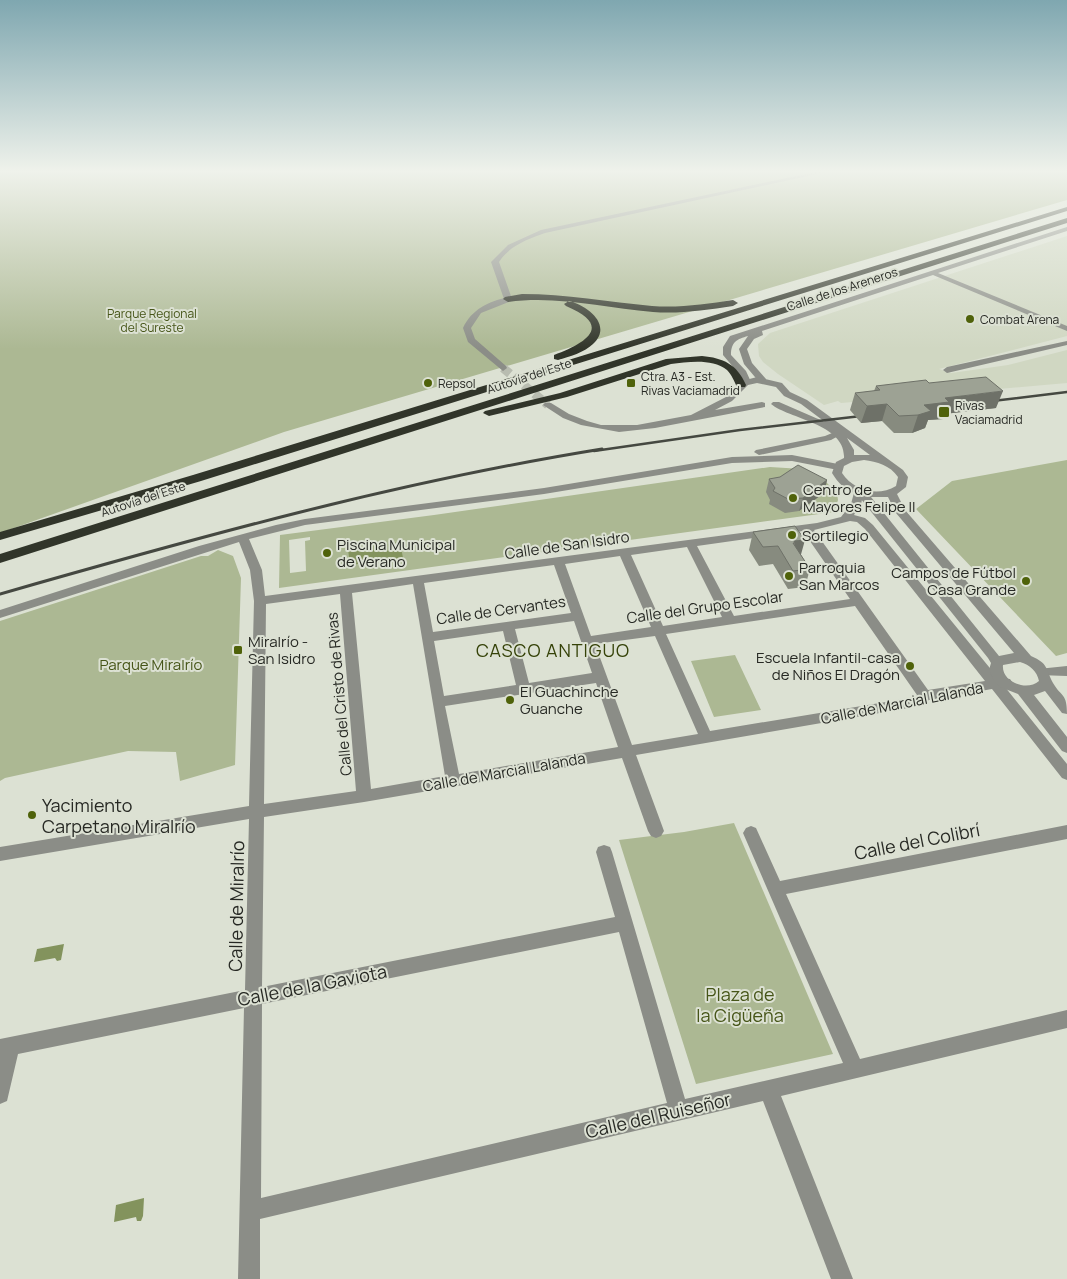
<svg xmlns="http://www.w3.org/2000/svg" width="1067" height="1279" font-family="Manrope,sans-serif">
  <style>
    .built { fill: #d0d7c2 }
    .green { fill: #acb893; fill-rule: evenodd }
    .water { fill: #83935d }
    .lines { fill: none; stroke-linecap: round; stroke-linejoin: round }
    .tertiary-tunnel { stroke: #b8bcb0; stroke-width: 9; stroke-dasharray: 9 4.5; stroke-linecap: butt }
    .minor { fill: #8b8d87; fill-rule: evenodd }
    .tertiary { fill: #8b8d87; fill-rule: evenodd }
    .motorway { fill: #31352a; fill-rule: evenodd }
    .rail-far1 { stroke: #454841; stroke-width: 2.5 }
    .rail { stroke: #454841; stroke-width: 3 }
    .wall { fill: #878b7f }
    .shaded-wall { fill: #6e7168 }
    .building { fill: #9da294; stroke: #6e7168 }
    .poi-dot { fill: #4f620a; stroke: #dce1d3; stroke-width: 2 }
    .labels { text-anchor: middle; dominant-baseline: central; stroke-width: 4; stroke-linejoin: round; paint-order: stroke }
    .far-street-label { font-size: 12px; fill: #272924; stroke: #dce1d3 }
    .far-park-label { font-size: 12px; fill: #465518; stroke: #dce1d3 }
    .far-poi-label { font-size: 12px; fill: #272924; stroke: #dce1d3; text-anchor: start }
    .poi-label { font-size: 15px; fill: #272924; stroke: #dce1d3; text-anchor: start }
    .street-label { font-size: 15px; fill: #272924; stroke: #dce1d3 }
    .park-label { font-size: 15px; fill: #465518; stroke: #dce1d3 }
    .quarter-label { font-size: 18px; letter-spacing: 1px; fill: #354208; stroke: #dce1d3 }
    .near-poi-label { font-size: 18px; fill: #272924; stroke: #dce1d3; text-anchor: start }
    .near-street-label { font-size: 18px; fill: #272924; stroke: #dce1d3 }
    .near-park-label { font-size: 18px; fill: #465518; stroke: #dce1d3 }
  </style>
  <rect width="100%" height="100%" fill="#dce1d3"/>
  <path class="built" d="M1067 236V336L939 369 951 373 987 368 1008 365 1067 350V383L841 403 838 401 824 405 778 374 763 362 759 356 758 344 770 333Z"/>
  <path class="green" d="M0 170H1067V200L284 432 0 533Z
    M1067 460V653L1056 656 916 509 952 481Z
    M770 467 802 469 827 483 837 493 838 500 834 512 279 588 280 535 434 515ZM310 537V540L305 541 306 571 290 573 289 540Z
    M218 550 233 556 241 578 235 765 180 781 176 752 128 751 5 778 0 781V621L201 556H208Z
    M735 655 761 710 714 717 691 661Z
    M734 823 833 1054 696 1084 619 840 684 832Z"/>
  <path class="water" d="M400 542 403 558 350 565 348 549Z
    M64 944 61 960 57 961 55 958 34 962 37 949Z
    M144 1198 143 1216 141 1221H137L136 1217 114 1222 116 1205Z"/>
  <g class="lines">
    <path class="tertiary-tunnel" d="M503 368 548 405"/>
    <path class="minor" d="M824 170H836L545 233C528 239 509 246 499 262L512 299 511 301 504 299 491 262 508 245 541 230Z
      M1067 227V231L938 273 1067 326V331L933 275 762 331 763 335 754 339 747 349 752 363 766 379V383H760L744 364 739 349 748 336C737 339 731 342 731 355L746 371 751 382 750 384H744L739 374 723 355V347L730 336Z
      M1067 341V345L947 373 943 370 947 367Z
      M837 431 842 434 831 440 759 455 754 452 756 450 825 436Z
      M792 455 838 464 843 467 838 470 792 461 732 463 544 494 305 525 249 539 262 570 265 596 817 523 841 517 851 504 855 489H863L864 491 861 504 854 515 865 518 873 525 998 678 1010 679 1012 682 1010 685 1005 687 1067 764V780L1062 778 992 689 929 700 920 706 636 755 664 831 661 836 656 838 651 836 648 831 622 758 364 802 264 817 262 987 615 917 596 852 598 847 604 845 610 847 612 852 685 1099 843 1063 743 833 746 828 751 826 756 828 780 881 1067 825V839L786 894 860 1059 1067 1010V1028L781 1096 853 1279H831L763 1101 260 1219V1279H238L244 1008 18 1054 7 1101 0 1104V1039L245 990 249 819 0 861V847L249 806 254 601 250 570 239 542 0 618V610L199 546 276 525 305 519 544 488 732 457ZM850 521 857 522 865 529 985 681 928 690 814 530ZM803 531 850 599 734 616 697 546ZM687 547 722 617 663 626 631 555ZM620 556 651 627 591 636 565 564ZM554 565 571 613 433 632 424 583ZM413 584 445 776 371 789 352 593ZM340 594 356 791 264 804 266 604ZM855 606 917 695 916 697 710 731 666 634ZM574 621 592 673 529 683 515 629ZM503 631 516 685 444 696 434 641ZM655 636 698 734 632 745 595 644ZM596 683 618 747 459 774 445 706ZM619 932 667 1103 261 1198 262 1004Z
      M1067 666V676L1038 675 1037 672 1038 669Z"/>
    <path class="tertiary" d="M508 297 512 299 511 301 481 313 471 328 475 339 506 366 507 368 503 371 468 342 463 328C472 309 488 302 508 297Z
      M757 377 782 383 790 392 807 400 903 470 908 477 906 487 897 494 905 510 1031 656C1049 664 1045 668 1053 683 1062 698 1067 693 1067 714L1062 713 1045 691 1034 695 1067 737V753L1062 751 1018 694 1000 687 994 681 989 670 991 663 988 658 857 494C845 490 838 483 832 473L836 462 844 458C846 424 789 419 771 404L773 402H779L825 422 801 404 784 396 776 387 757 383 748 385 732 401 715 410 762 402 765 403V407L655 428 619 432 581 425 563 418 543 405 545 403H551L569 414 587 421 601 425H637L691 415 726 397 742 381ZM847 438 870 455H854V450ZM864 460C877 462 890 465 898 477L896 486C878 497 854 491 842 473L844 466 852 462ZM871 497H888L896 513 1014 653 999 656ZM1020 662C1030 665 1037 671 1039 681 1027 692 1001 682 1003 665Z"/>
    <path class="motorway" d="M1067 207V211L201 481 0 540V532L193 475Z
      M1067 218V223L0 563V554Z
      M522 294C566 294 609 302 652 306 680 308 706 304 733 300L738 303 733 306C706 310 680 314 653 312 604 308 557 295 508 302L503 299 505 297Z
      M569 301C588 306 613 325 593 344 585 352 569 357 558 360L554 359V355C586 343 614 326 566 306L564 304Z
      M702 356C723 358 737 364 746 385L745 387H737C734 381 732 375 727 370 712 358 688 362 671 364L567 397 489 416 483 413 485 411 560 393 666 359Z"/>
    <path class="rail-far1" d="M984 402 1067 392
      M594 451 740 430 870 415"/>
    <path class="rail" d="M0 594C199 537 397 482 602 449"/>
  </g>
  <path class="wall" d="M929 383 996 408 944 414 943 419 928 420 925 428 912 433H894L882 421 861 423 850 410 855 393 874 391 876 386Z
    M769 479 827 480 824 493 799 511 785 513 769 504 770 500 766 492Z
    M795 526 801 555 810 569 805 587 788 589 773 564 759 566 749 550 753 532Z"/>
  <path class="shaded-wall" d="M1003 391 996 408 944 414 943 419 928 420 925 428 912 433 918 415 924 405 945 398Z
    M887 404 882 421 861 423 867 406Z
    M827 480 824 493 799 511 803 498Z
    M805 540 800 558 791 559 795 543 794 541Z"/>
  <path class="building" d="M986 377 1003 391 945 398 949 402 924 405 931 411 918 415 899 416 887 404 867 406 855 393 880 390 876 386 926 380 929 383Z
    M798 465 827 480 803 498 788 499 773 491 775 488 769 479 780 477Z
    M795 526 805 540 794 541 795 543H793L810 569 793 571 778 546 763 547 753 532Z"/>
  <linearGradient id="sky" x2="0" y2="1"><stop stop-color="#7fa7b0"/><stop offset="0.49" stop-color="#eff2eb"/><stop offset="1" stop-color="#eff2eb" stop-opacity="0"/></linearGradient>
  <rect width="1067" height="349" fill="url(#sky)"/>
  <g class="poi-dot">
    <circle cx="970" cy="319" r="5"/>
    <circle cx="428" cy="383" r="5"/>
    <rect x="626" y="378" width="10" height="10" rx="2.5"/>
    <rect x="938" y="406" width="12" height="12" rx="2.5"/>
    <circle cx="793" cy="498" r="5"/>
    <circle cx="792" cy="535" r="5"/>
    <circle cx="327" cy="553" r="5"/>
    <circle cx="789" cy="576" r="5"/>
    <circle cx="1026" cy="581" r="5"/>
    <rect x="233" y="645" width="10" height="10" rx="2.5"/>
    <circle cx="910" cy="666" r="5"/>
    <circle cx="510" cy="700" r="5"/>
    <circle cx="32" cy="815" r="5"/>
  </g>
  <g class="labels">
    <g class="far-street-label">
      <text transform="translate(842 289) rotate(-18)">Calle de los Areneros</text>
      <text transform="translate(529 376) rotate(-18)">Autovía del Este</text>
      <text transform="translate(143 499) rotate(-18)">Autovía del Este</text>
    </g>
    <g class="far-park-label">
      <text x="152" y="313">Parque Regional<tspan x="152" dy="14">del Sureste</tspan></text>
    </g>
    <g class="far-poi-label">
      <text x="980" y="319">Combat Arena</text>
      <text x="641" y="376">Ctra. A3 - Est.<tspan x="641" dy="14">Rivas Vaciamadrid</tspan></text>
      <text x="438" y="383">Repsol</text>
      <text x="955" y="405">Rivas<tspan x="955" dy="14">Vaciamadrid</tspan></text>
    </g>
    <g class="poi-label">
      <text x="803" y="489">Centro de<tspan x="803" dy="17">Mayores Felipe II</tspan></text>
      <text x="802" y="535">Sortilegio</text>
      <text x="337" y="544">Piscina Municipal<tspan x="337" dy="17">de Verano</tspan></text>
      <text x="799" y="567">Parroquia<tspan x="799" dy="17">San Marcos</tspan></text>
      <text x="1016" y="572" text-anchor="end">Campos de Fútbol<tspan x="1016" dy="17">Casa Grande</tspan></text>
      <text x="248" y="641">Miralrío -<tspan x="248" dy="17">San Isidro</tspan></text>
      <text x="900" y="657" text-anchor="end">Escuela Infantil-casa<tspan x="900" dy="17">de Niños El Dragón</tspan></text>
      <text x="520" y="691">El Guachinche<tspan x="520" dy="17">Guanche</tspan></text>
    </g>
    <g class="street-label">
      <text transform="translate(567 545) rotate(-8)">Calle de San Isidro</text>
      <text transform="translate(705 607) rotate(-8)">Calle del Grupo Escolar</text>
      <text transform="translate(501 610) rotate(-8)">Calle de Cervantes</text>
      <text transform="translate(339 694) rotate(-95)">Calle del Cristo de Rivas</text>
      <text transform="translate(902 703) rotate(-11)">Calle de Marcial Lalanda</text>
      <text transform="translate(504 772) rotate(-10)">Calle de Marcial Lalanda</text>
    </g>
    <g class="park-label">
      <text x="151" y="664">Parque Miralrío</text>
    </g>
    <g class="quarter-label">
      <text x="553" y="650">CASCO ANTIGUO</text>
    </g>
    <g class="near-poi-label">
      <text x="42" y="805">Yacimiento<tspan x="42" dy="21">Carpetano Miralrío</tspan></text>
    </g>
    <g class="near-street-label">
      <text transform="translate(917 841) rotate(-11)">Calle del Colibrí</text>
      <text transform="translate(236 906) rotate(-89)">Calle de Miralrío</text>
      <text transform="translate(312 985) rotate(-11)">Calle de la Gaviota</text>
      <text transform="translate(658 1115) rotate(-13)">Calle del Ruiseñor</text>
    </g>
    <g class="near-park-label">
      <text x="740" y="994">Plaza de<tspan x="740" dy="21">la Cigüeña</tspan></text>
    </g>
  </g>
</svg>
